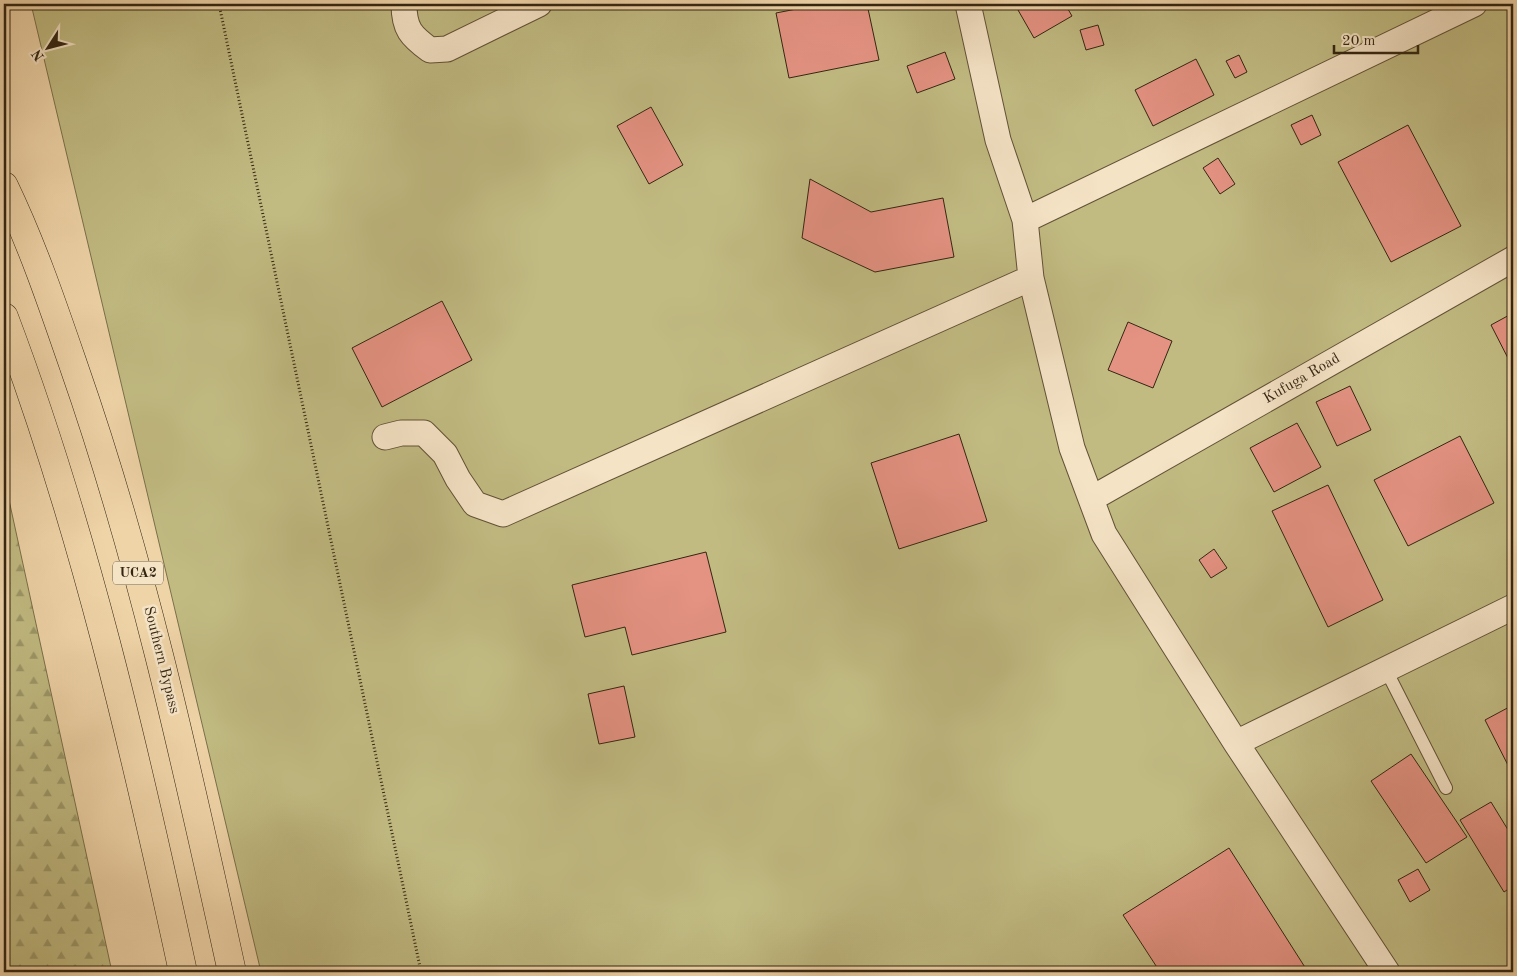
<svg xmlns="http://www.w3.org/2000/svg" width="1517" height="976" font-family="'Old Standard TT',serif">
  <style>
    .forest { fill: url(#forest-firs); stroke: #7a704a }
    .green { fill: #c1bb82; stroke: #7a704a }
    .building { fill: #e49282; stroke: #332511 }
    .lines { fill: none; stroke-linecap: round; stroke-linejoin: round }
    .service-casing { stroke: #625137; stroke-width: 14 }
    .minor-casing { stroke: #625137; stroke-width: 27 }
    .trunk-casing { stroke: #332511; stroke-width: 29 }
    .path { stroke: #332511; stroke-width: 3; stroke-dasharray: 1 2.5; stroke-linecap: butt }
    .service { stroke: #f5e3c6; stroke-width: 12 }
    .minor { stroke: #f5e3c6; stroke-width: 25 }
    .trunk { stroke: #efd4a8; stroke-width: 28 }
    .labels { text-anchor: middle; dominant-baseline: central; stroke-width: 5; stroke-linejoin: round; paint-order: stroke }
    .shield { fill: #f5e3c6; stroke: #6d5e47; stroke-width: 1 }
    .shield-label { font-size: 14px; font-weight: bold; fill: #332511 }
    .street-label { font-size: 15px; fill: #332511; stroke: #f5e3c6 }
  </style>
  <defs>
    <pattern id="forest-firs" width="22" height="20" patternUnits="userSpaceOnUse" patternTransform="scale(1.25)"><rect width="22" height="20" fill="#c1bb82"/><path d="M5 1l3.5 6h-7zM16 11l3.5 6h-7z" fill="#9d9869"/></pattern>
  </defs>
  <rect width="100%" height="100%" fill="#efd4a8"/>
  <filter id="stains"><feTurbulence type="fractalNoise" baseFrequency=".004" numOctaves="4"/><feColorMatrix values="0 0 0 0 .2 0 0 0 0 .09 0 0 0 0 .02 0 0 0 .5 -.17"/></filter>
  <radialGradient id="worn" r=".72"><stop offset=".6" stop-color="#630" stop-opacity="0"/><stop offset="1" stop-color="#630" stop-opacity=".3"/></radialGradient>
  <path class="forest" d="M4 477 112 972H4Z"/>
  <path class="green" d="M31 4H1513V972H261Z"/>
  <path class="building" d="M822 4H867L879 60 789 78 776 13Z
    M1029 4H1065L1072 16 1034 38 1018 10Z
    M1098 25 1104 45 1086 50 1080 30Z
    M945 52 955 79 917 93 907 66Z
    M1239 55 1247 72 1235 78 1226 61Z
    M1196 59 1214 95 1153 126 1135 90Z
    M651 107 683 165 649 184 617 126Z
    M1312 115 1321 135 1301 145 1291 125Z
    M1408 125 1461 226 1391 262 1338 162Z
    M1218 158 1235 184 1220 194 1203 168Z
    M810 179 871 212 943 198 954 257 875 272 802 238Z
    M442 301 472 360 382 407 352 348Z
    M1513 313V365L1512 366 1491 325Z
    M1128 322 1172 341 1153 388 1108 370Z
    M1350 386 1371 430 1337 446 1316 402Z
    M1297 423 1321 467 1274 492 1250 448Z
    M959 434 987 521 899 549 871 463Z
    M1460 436 1494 503 1408 546 1374 480Z
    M1328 485 1383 600 1328 627 1272 511Z
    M1214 549 1227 568 1211 578 1199 560Z
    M706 552 726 632 632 655 625 627 585 637 572 585Z
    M624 686 635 737 599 744 588 694Z
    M1513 705V775L1485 720Z
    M1411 754 1467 837 1426 863 1371 781Z
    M1491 802 1513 838V886L1504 892 1460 820Z
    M1229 848 1308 972H1160L1123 915Z
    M1418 869 1430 890 1410 902 1398 880Z"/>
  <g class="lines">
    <defs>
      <path id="service" d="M1386 670 1446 788"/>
      <path id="minor" d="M404 4C404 29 411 36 430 50L447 49 539 4
        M968 4 998 140 1025 220 1031 278 1072 448 1104 534 1236 743 1387 972
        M1025 220 1474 4
        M385 437 401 433H424L445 454 458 479 475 504 503 514 1031 278
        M1091 499 1513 259
        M1236 743 1513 607"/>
      <path id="trunk" d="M4 186C32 244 53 306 74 367 143 564 187 768 232 972
        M4 317C84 529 135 750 183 972"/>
    </defs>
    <use href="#service" class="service-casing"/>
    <use href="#minor" class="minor-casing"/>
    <use href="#trunk" class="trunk-casing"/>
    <path class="path" d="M219 4 421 972"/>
    <use href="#service" class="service"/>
    <use href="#minor" class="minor"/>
    <use href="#trunk" class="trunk"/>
  </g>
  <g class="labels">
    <rect class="shield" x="113" y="561.5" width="50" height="23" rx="4"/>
    <g class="shield-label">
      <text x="138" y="573">UCA2</text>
    </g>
    <g class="street-label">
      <text transform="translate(1302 379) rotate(-30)">Kufuga Road</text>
      <text transform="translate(161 660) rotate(76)">Southern Bypass</text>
    </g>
  </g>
  <rect width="1517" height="976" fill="none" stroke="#efd4a8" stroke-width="20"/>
  <rect x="5" y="5" width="1507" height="966" fill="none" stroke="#332511" stroke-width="2.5"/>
  <rect x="10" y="10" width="1497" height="956" fill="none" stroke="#332511"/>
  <g transform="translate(48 48) rotate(234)" stroke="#f5e3c6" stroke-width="4" paint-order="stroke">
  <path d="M0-4L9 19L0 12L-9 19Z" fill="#332511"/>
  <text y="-8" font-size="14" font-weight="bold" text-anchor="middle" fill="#332511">N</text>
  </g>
  <path d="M1334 45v8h84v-8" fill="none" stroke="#332511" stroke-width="2.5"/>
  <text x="1342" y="45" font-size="15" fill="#332511" stroke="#f5e3c6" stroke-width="4" paint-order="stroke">20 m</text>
  <rect width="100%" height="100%" filter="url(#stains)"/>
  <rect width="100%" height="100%" fill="url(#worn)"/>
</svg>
